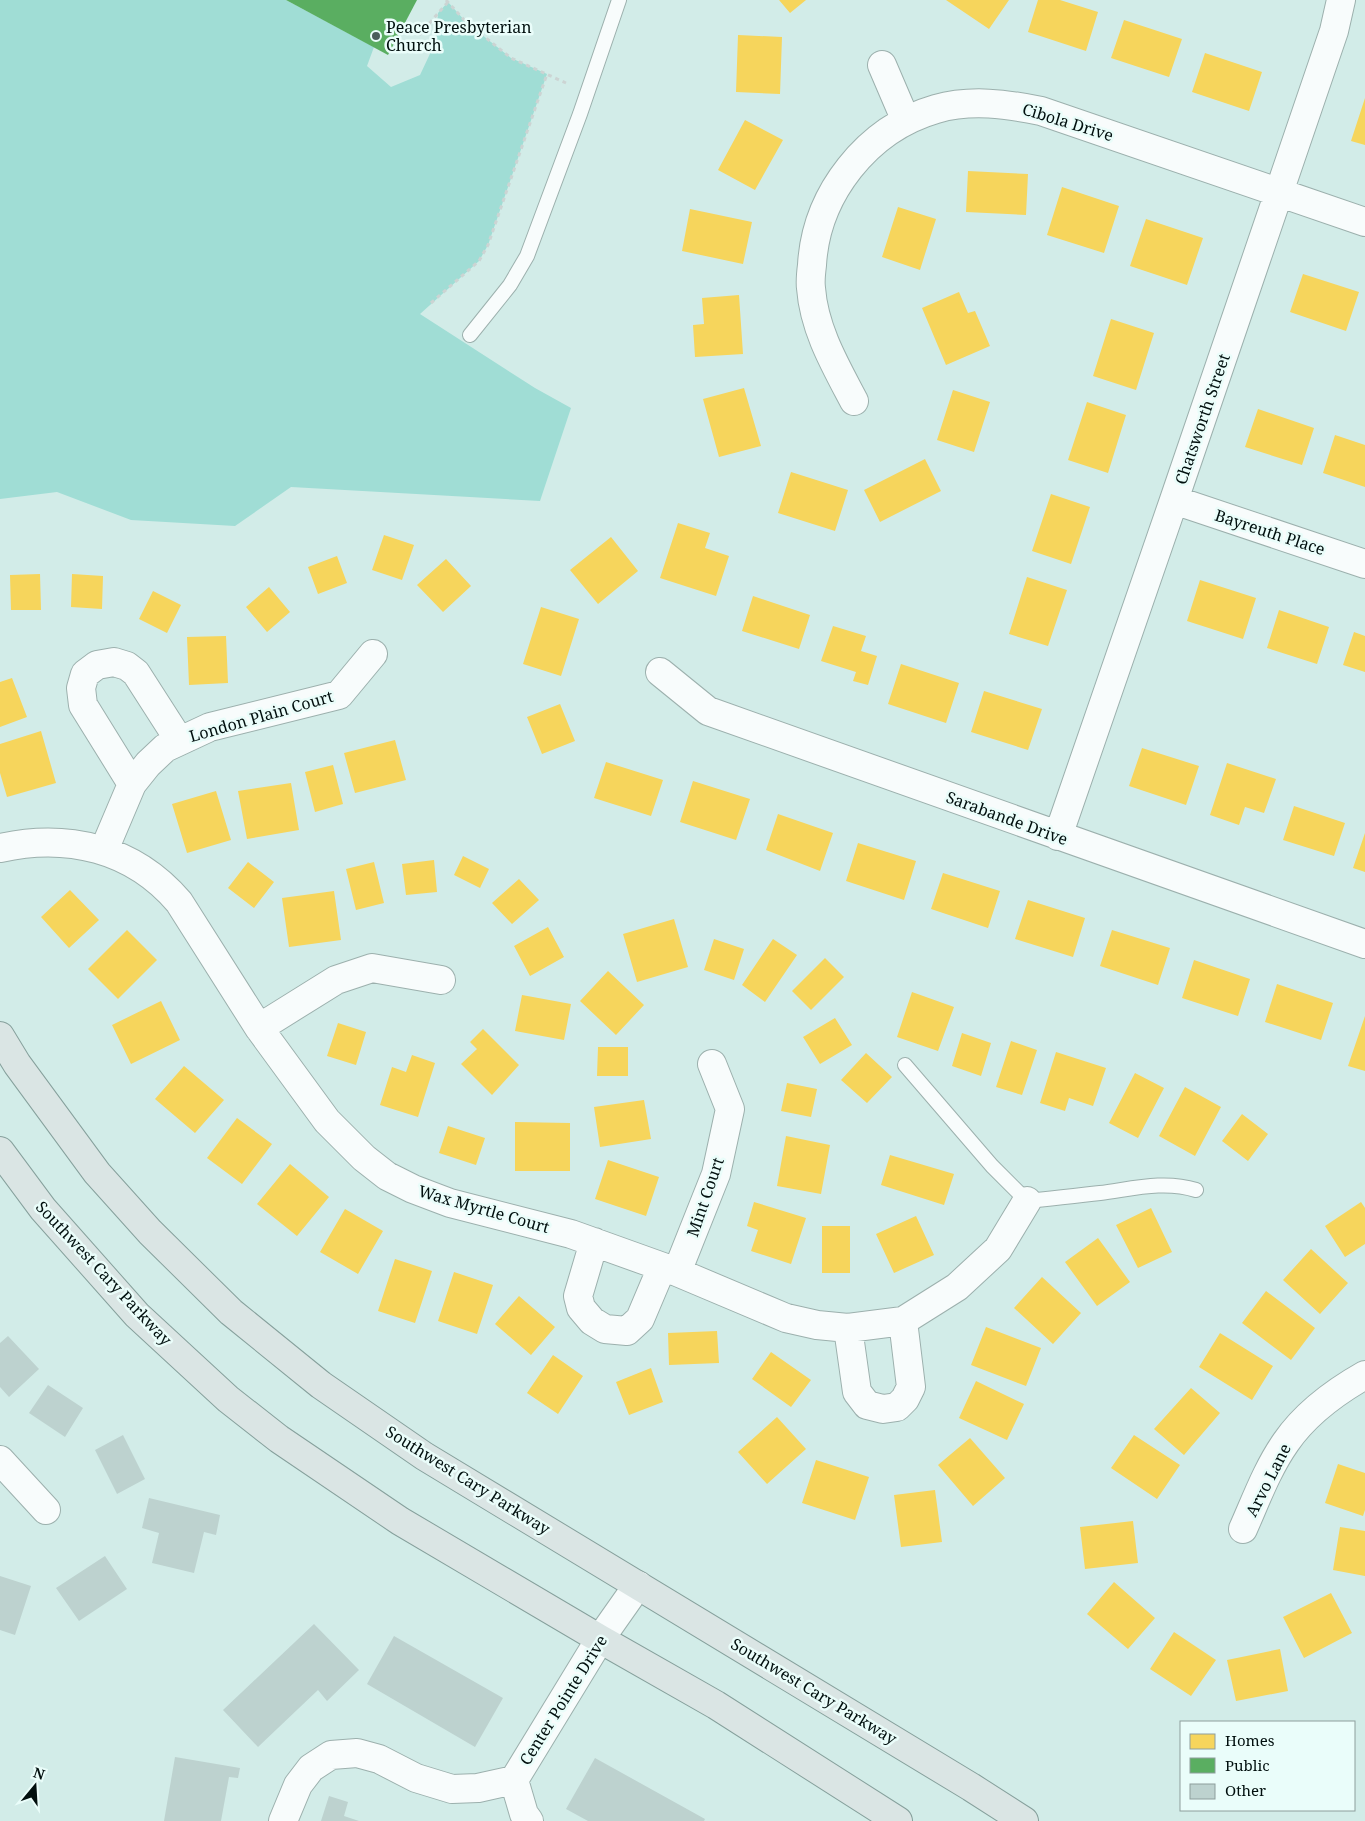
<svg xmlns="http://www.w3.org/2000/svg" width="1365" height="1821" font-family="'Noto Serif',serif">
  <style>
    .green { fill: #a0ddd5 }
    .homes { fill: #f6d55c }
    .public { fill: #5aae61 }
    .building { fill: #bdd2cf }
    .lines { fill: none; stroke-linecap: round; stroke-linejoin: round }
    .lane-casing { stroke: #9cb0ad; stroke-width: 16 }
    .street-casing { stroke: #9cb0ad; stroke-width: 30 }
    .primary-casing { stroke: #86a09c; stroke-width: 30 }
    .path { stroke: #ccd4d3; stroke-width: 3; stroke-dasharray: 4 4; stroke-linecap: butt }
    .lane { stroke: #f8fcfc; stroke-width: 14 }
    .street { stroke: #f8fcfc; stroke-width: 28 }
    .primary { stroke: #dae5e4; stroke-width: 28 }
    .poi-dot { fill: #4a5c5a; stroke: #eafdfa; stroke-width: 2 }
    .labels { text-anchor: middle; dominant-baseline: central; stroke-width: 5; stroke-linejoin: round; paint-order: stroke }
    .poi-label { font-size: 16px; fill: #010f0e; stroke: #eafdfa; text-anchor: start }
    .street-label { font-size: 16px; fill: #010f0e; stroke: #eafdfa }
  </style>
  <rect width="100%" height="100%" fill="#d2ece8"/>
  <path class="green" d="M0 0H286L374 47 367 66 391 87 420 75 436 41 438 13 448 2 466 22 511 58 547 74 488 245 479 261 420 314 535 388 571 408 540 501 291 487 235 526 131 520 57 492 0 499Z"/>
  <path class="homes" d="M779 0H806L790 13Z
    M946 0H1009L989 29Z
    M1038 0H1060L1098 12 1086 51 1028 32Z
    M1124 20 1182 39 1169 77 1111 58Z
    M738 35 782 37 780 94 736 92Z
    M1205 53 1262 72 1249 111 1192 92Z
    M1365 98V145L1351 141Z
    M745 120 783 140 755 190 718 170Z
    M968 171 1028 174 1026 215 966 212Z
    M1062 187 1119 206 1104 253 1047 235Z
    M898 207 936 219 920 270 882 257Z
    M690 209 752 222 743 264 682 251Z
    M1146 219 1203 238 1187 285 1130 266Z
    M1303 274 1359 292 1346 331 1290 312Z
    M959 292 968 313 975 311 990 346 946 365 922 308Z
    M739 295 743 354 695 357 693 325 704 324 702 298Z
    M1111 319 1154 333 1136 390 1093 376Z
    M744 388 761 446 719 457 703 399Z
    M953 390 990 402 974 452 937 440Z
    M1087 402 1126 415 1108 473 1068 460Z
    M1258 409 1314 428 1302 465 1245 447Z
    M1335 435 1365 445V487L1323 473Z
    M925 459 941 491 880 522 864 490Z
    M791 472 848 490 835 531 778 513Z
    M1051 494 1090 507 1071 564 1032 551Z
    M678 523 710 533 705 548 729 556 716 596 660 578Z
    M384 535 414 545 402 580 372 570Z
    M611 537 638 571 598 604 570 570Z
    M337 556 347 583 318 594 308 567Z
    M446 559 471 586 443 612 417 585Z
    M40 574 41 610H11L10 575Z
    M72 574 103 576 102 609 71 607Z
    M1027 577 1067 590 1048 646 1009 634Z
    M1200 580 1256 598 1243 639 1187 621Z
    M269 587 290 612 267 632 246 607Z
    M153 591 181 605 167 633 139 619Z
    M753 596 810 615 799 649 742 631Z
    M541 607 579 619 561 676 523 664Z
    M1279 610 1329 627 1317 664 1267 648Z
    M833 626 866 636 861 651 877 656 868 685 853 681 856 672 821 661Z
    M1354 632 1365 636V672L1343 665Z
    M226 636 228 683 189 685 187 637Z
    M901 664 959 683 946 723 888 704Z
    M12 678 27 717 0 727V682Z
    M984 691 1042 709 1028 750 971 732Z
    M560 704 575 741 542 754 527 717Z
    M41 731 56 783 7 797 0 773V744Z
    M395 740 406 780 355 793 344 753Z
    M1142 748 1199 766 1186 805 1129 786Z
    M606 762 663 780 651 816 594 798Z
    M1227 763 1276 779 1264 813 1245 807 1239 825 1210 815Z
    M333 765 343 804 315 812 305 772Z
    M693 781 750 799 736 840 680 822Z
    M291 783 299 830 247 839 238 791Z
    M216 791 231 840 187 853 172 804Z
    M1294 806 1345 823 1334 856 1283 840Z
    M778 814 833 833 820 871 766 850Z
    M1365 833V872L1353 868Z
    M858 843 916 861 904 900 846 881Z
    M463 856 489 869 480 888 454 875Z
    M434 860 437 892 406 895 402 864Z
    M248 862 274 882 254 908 228 888Z
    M374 862 384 903 356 910 346 869Z
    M943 873 1000 891 988 928 931 909Z
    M519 879 539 900 512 924 492 903Z
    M70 890 99 920 69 948 41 917Z
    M334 891 341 940 289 947 282 898Z
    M1028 900 1085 918 1073 957 1015 939Z
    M674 919 688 967 637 982 623 934Z
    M548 927 564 957 530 976 514 946Z
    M127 930 157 960 118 999 88 969Z
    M1112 930 1170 948 1158 985 1100 966Z
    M714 939 744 949 734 980 704 970Z
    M773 939 797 955 765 1002 742 985Z
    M825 958 844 977 811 1010 792 991Z
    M1194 960 1250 979 1238 1016 1182 998Z
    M608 971 644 1005 616 1035 580 1001Z
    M1277 984 1333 1003 1321 1040 1265 1022Z
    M912 992 954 1007 938 1051 897 1037Z
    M522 995 571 1004 564 1040 515 1031Z
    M161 1001 180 1040 131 1064 112 1025Z
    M1365 1016V1071L1348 1066Z
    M835 1018 852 1045 820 1064 803 1037Z
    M338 1023 366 1032 356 1065 327 1056Z
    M483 1029 519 1065 492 1095 461 1064 477 1049 470 1042Z
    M962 1033 991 1043 981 1076 952 1066Z
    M1011 1041 1037 1050 1022 1095 996 1087Z
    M598 1047H628V1076H597Z
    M1056 1052 1106 1068 1093 1106 1069 1098 1065 1111 1040 1103Z
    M866 1053 892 1077 867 1103 841 1080Z
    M412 1055 435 1063 418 1117 380 1105 392 1067 406 1072Z
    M184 1066 224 1100 195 1133 155 1099Z
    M1135 1073 1164 1088 1138 1138 1109 1123Z
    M787 1083 817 1089 811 1117 781 1111Z
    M1185 1087 1221 1107 1195 1156 1159 1136Z
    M644 1100 651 1139 600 1147 594 1107Z
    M1242 1114 1268 1134 1248 1161 1222 1141Z
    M237 1118 272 1144 242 1184 207 1158Z
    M515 1122 570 1123V1171H515Z
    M448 1126 485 1138 476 1165 439 1153Z
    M786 1136 830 1145 821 1194 777 1186Z
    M890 1155 954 1174 944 1205 881 1185Z
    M608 1160 659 1177 646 1216 595 1199Z
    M290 1164 329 1197 297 1236 257 1204Z
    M754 1202 806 1218 791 1264 751 1251 758 1230 747 1226Z
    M1361 1202 1365 1208V1244L1345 1257 1325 1226Z
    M1151 1208 1172 1252 1138 1268 1116 1225Z
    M345 1209 383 1231 358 1274 320 1252Z
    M916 1216 934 1255 894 1273 876 1234Z
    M822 1226H850V1273H822Z
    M1098 1238 1130 1282 1097 1306 1065 1262Z
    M1311 1249 1348 1283 1320 1314 1283 1280Z
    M395 1259 432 1271 415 1323 378 1311Z
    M454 1272 493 1285 477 1334 438 1321Z
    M1042 1277 1081 1313 1053 1344 1014 1308Z
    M1266 1291 1315 1328 1291 1360 1242 1323Z
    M519 1296 555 1327 531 1355 495 1324Z
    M986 1327 1041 1348 1026 1386 971 1365Z
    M717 1331 719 1363 669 1365 668 1333Z
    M1220 1333 1273 1366 1252 1400 1199 1367Z
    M771 1352 811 1380 791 1407 752 1379Z
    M553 1355 583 1376 558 1414 527 1393Z
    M651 1368 663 1402 629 1415 616 1382Z
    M976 1381 1024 1404 1007 1440 959 1418Z
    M1191 1388 1220 1413 1184 1455 1154 1429Z
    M777 1417 806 1449 767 1484 738 1452Z
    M1134 1435 1180 1465 1157 1499 1111 1468Z
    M970 1438 1005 1478 973 1506 938 1465Z
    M816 1460 869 1477 855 1520 802 1503Z
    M1338 1464 1365 1473V1510L1363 1516 1325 1503Z
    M935 1490 942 1542 901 1547 894 1495Z
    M1133 1521 1138 1563 1085 1569 1080 1527Z
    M1340 1527 1365 1531V1576L1333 1570Z
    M1114 1582 1155 1618 1128 1649 1087 1614Z
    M1331 1593 1352 1633 1304 1658 1283 1617Z
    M1174 1632 1216 1660 1191 1696 1150 1669Z
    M1280 1649 1288 1691 1236 1701 1227 1660Z"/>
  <path class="public" d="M286 0H417L388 55Z"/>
  <path class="building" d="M8 1336 39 1369 9 1397 0 1387V1343Z
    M48 1385 83 1408 65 1437 29 1413Z
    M123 1435 145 1479 117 1494 95 1450Z
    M149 1498 220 1515 216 1535 204 1532 194 1573 152 1563 159 1533 142 1528Z
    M105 1556 127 1589 79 1621 56 1588Z
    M0 1576 31 1586 15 1635 0 1630Z
    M314 1624 359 1670 327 1701 318 1690 258 1747 223 1710Z
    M394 1636 503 1698 475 1747 367 1684Z
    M175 1757 240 1768 238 1778 229 1777 221 1821H164Z
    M595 1758 705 1819 704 1821H588L566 1809Z
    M329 1796 348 1802 344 1816 359 1821H321Z"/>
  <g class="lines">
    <defs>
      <path id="lane" d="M470 335 510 285 527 256 580 114 619 0
        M905 1065 992 1166 1027 1201C1052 1198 1076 1196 1100 1193 1132 1189 1164 1180 1196 1190"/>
      <path id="street" d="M882 65 906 121
        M854 401C835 365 814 329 811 288 810 281 811 273 812 265 816 194 867 129 936 109 971 99 1007 104 1041 111L1365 222
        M1174 500 1365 564
        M660 672 708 711 1365 944
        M132 784 83 705 81 688 85 674 97 665 114 662 127 666 136 673 179 740
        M1058 836 1174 500 1334 31 1341 0
        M0 848C67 833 133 848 179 902L259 1028 327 1121 364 1158 387 1176 413 1189 450 1203 571 1234 677 1272 786 1318 817 1325 848 1328 903 1321 957 1287 998 1249 1027 1201
        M104 850 132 784 148 764 165 748 210 727 339 695 373 654
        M259 1028 336 980 372 968 441 980
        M594 1242 578 1296 581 1308 592 1321 605 1329 627 1331 640 1319 662 1267
        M677 1272 716 1174 730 1109 712 1064
        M848 1328 857 1392 867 1405 883 1409 897 1407 905 1399 911 1387 903 1321
        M0 1460 46 1510
        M1243 1529C1256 1500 1267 1469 1286 1442 1306 1413 1335 1392 1365 1375
        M283 1821 298 1785 311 1768 331 1755 357 1753 379 1759 416 1778 452 1789 478 1788 514 1780
        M529 1821 524 1814 514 1780 600 1639 638 1585"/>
      <path id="primary" d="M0 1036 17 1064 97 1173 150 1232 231 1312 321 1385 424 1456 971 1787 1024 1821
        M0 1151 43 1209 137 1315 228 1399 279 1439 400 1521 600 1639 716 1705 898 1821"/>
    </defs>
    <use href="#lane" class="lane-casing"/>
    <use href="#street" class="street-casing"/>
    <use href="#primary" class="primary-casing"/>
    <path class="path" d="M446 0 466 22 511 58 566 83
      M404 26 420 34 448 2
      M431 303 479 261 488 245 547 74"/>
    <use href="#lane" class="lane"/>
    <use href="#street" class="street"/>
    <use href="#primary" class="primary"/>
  </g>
  <circle class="poi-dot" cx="376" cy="36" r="5"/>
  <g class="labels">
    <g class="poi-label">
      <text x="386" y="27">Peace Presbyterian<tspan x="386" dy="18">Church</tspan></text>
    </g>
    <g class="street-label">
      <text transform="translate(1068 122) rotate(17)">Cibola Drive</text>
      <text transform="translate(1202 419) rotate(-71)">Chatsworth Street</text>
      <text transform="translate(1270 532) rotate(18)">Bayreuth Place</text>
      <text transform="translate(261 716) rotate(-16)">London Plain Court</text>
      <text transform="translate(1007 818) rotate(20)">Sarabande Drive</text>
      <text transform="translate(705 1197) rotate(-71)">Mint Court</text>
      <text transform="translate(484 1209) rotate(16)">Wax Myrtle Court</text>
      <text transform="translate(104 1273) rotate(47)">Southwest Cary Parkway</text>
      <text transform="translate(468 1480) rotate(32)">Southwest Cary Parkway</text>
      <text transform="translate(1268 1480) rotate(-63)">Arvo Lane</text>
      <text transform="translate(814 1691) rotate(31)">Southwest Cary Parkway</text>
      <text transform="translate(563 1700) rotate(-58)">Center Pointe Drive</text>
    </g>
  </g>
  <rect x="1180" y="1721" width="175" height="90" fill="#eafdfa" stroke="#8d9e9c"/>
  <rect x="1190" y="1734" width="25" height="15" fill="#f6d55c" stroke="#8d9e9c"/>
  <text x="1225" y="1746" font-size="15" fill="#010f0e">Homes</text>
  <rect x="1190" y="1758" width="25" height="15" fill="#5aae61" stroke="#8d9e9c"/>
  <text x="1225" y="1771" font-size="15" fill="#010f0e">Public</text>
  <rect x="1190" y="1784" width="25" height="15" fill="#bdd2cf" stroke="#8d9e9c"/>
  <text x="1225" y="1796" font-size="15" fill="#010f0e">Other</text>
  <g transform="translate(35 1786) rotate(18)" stroke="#eafdfa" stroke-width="4" paint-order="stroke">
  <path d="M0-4L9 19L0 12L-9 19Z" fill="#010f0e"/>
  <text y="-8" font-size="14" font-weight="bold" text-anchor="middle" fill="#010f0e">N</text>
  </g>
</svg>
